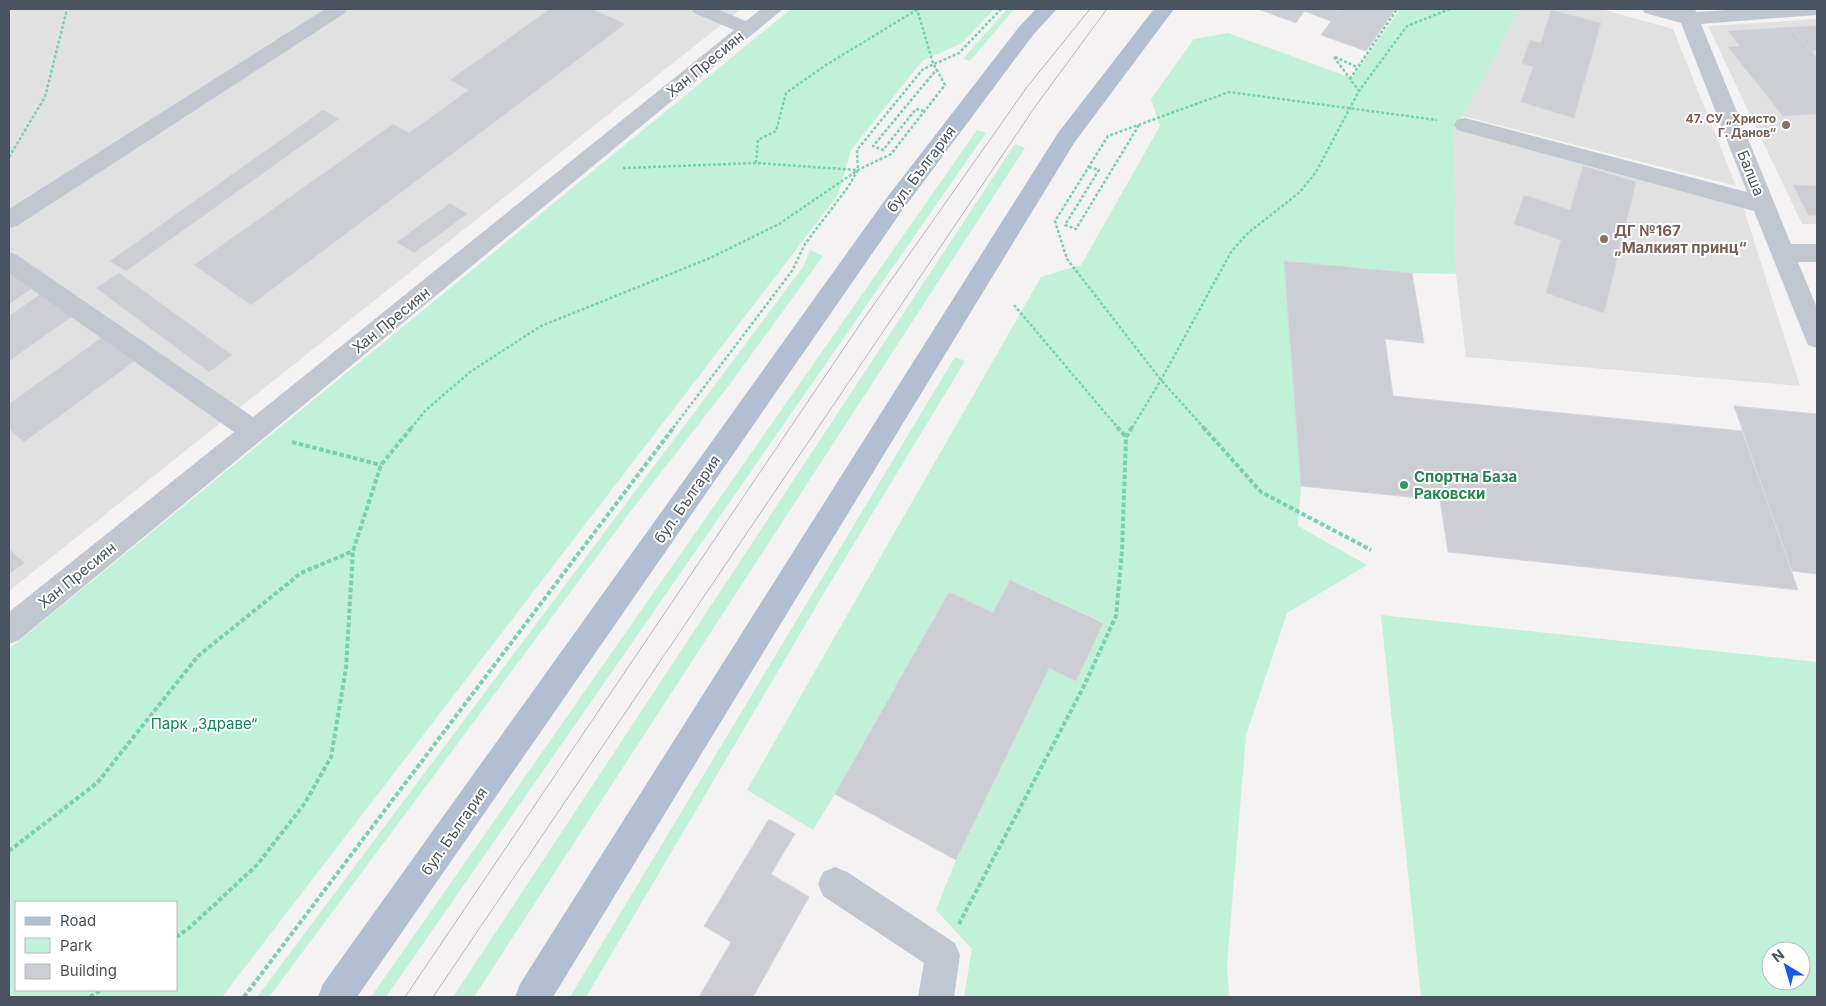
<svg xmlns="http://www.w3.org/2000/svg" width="1826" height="1006" font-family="Inter,sans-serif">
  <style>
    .education { fill: #e2e1e1 }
    .green { fill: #c1f1d9; fill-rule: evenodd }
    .building { fill: #ccced4; stroke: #d6d7dd }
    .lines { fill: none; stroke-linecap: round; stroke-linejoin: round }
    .path-far1 { stroke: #78d1af; stroke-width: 2.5; stroke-dasharray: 3 2; stroke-linecap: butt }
    .path { stroke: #78d1af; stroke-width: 4; stroke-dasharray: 4.5 2.5; stroke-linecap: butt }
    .minor { fill: #c0c7d1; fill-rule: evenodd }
    .major { fill: #b2bed1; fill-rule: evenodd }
    .tram { stroke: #b4b6bc; stroke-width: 1 }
    .education-dot { fill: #8d6e63; stroke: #fff; stroke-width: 2 }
    .leisure-dot { fill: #2e9e5b; stroke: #fff; stroke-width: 2 }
    .labels { text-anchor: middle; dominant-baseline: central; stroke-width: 4; stroke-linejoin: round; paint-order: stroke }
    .far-education-label { font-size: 12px; font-weight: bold; fill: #785e54; stroke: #fff; text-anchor: end }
    .street-label { font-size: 15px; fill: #495360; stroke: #fff }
    .education-label { font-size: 15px; font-weight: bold; fill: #785e54; stroke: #fff; text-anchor: start }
    .leisure-label { font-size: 15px; font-weight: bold; fill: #27864d; stroke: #fff; text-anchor: start }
    .park-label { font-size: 15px; fill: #15865b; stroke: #fff }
  </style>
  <rect width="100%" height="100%" fill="#f4f2f2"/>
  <path class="education" d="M9 9H741L9 591Z
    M1520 9H1601L1673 29 1736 186 1463 116Z
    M1817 19V224H1802L1708 26Z
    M1454 128 1742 203 1800 386 1466 357 1456 274Z"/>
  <path class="green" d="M791 9H994L962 43 922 61 851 150 838 195 222 997H9V649ZM176 902V990H16V902Z
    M1007 9H1014L970 61 963 59Z
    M1400 9H1520L1463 116 1454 128 1456 274 1412 273 1284 261 1301 486 1298 526 1367 565 1287 613 1246 735 1227 965 1229 997H964L972 949 936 910 956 860 1049 668 1076 681 1103 622 1011 580 993 613 949 592 835 794 813 830 747 790 1041 277 1081 265 1160 126 1151 99 1194 39 1228 33 1352 78Z
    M977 130 986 133 386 997H371Z
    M1015 144 1025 148 474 997H453Z
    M810 250 823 256 727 388 633 508 269 997H257L803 267Z
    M955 357 965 361 827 588 586 997H570Z
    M1381 615 1817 662V997H1421ZM1771 951H1801V981H1771Z"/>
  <path class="building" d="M550 9H592L625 24 251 305 194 265 393 124 409 133 469 90 450 80Z
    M1258 9H1340L1331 21 1304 11 1296 23Z
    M1340 9H1395L1366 51 1321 35Z
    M1551 10 1601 23 1574 118 1521 102 1533 67 1522 63 1530 40 1541 43Z
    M1817 26V50L1811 51 1791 27Z
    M1791 27 1817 58V114L1783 116 1728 47 1740 46 1728 31Z
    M323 110 339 119 126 271 110 261Z
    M1583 166 1636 182 1604 313 1546 293 1561 240 1514 224 1524 195 1570 210Z
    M1793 185 1817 186V216L1808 215Z
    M450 203 467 214 414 253 397 242Z
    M1284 261 1412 273 1424 343 1385 339 1393 396 1742 431 1798 590 1448 552 1440 500 1301 486Z
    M9 268 34 287 9 304Z
    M119 273 232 355 209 372 96 288Z
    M42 293 74 315 9 361V316Z
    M104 336 136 360 24 442 9 429V404Z
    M1734 406 1817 414V574L1792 571Z
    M9 549 24 563 9 574Z
    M1010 580 1103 623 1076 681 1049 668 956 860 835 794 949 592 993 613Z
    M769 819 795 834 771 874 809 897 753 997H699L731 942 704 926Z"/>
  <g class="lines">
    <path class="path-far1" d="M1334 57 1359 91
      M1335 57 1357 67
      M1350 79 1397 9
      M924 111 916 109 883 150 873 146 937 69
      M9 157 45 97 67 9
      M756 163 758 140 776 131 786 93 826 65 918 9
      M1089 167 1099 170 1065 225 1076 229 1139 125
      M623 168 756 163 857 170
      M1014 305 1118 428
      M411 428 426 410 470 372 541 326 710 258 779 224 858 170 891 154 945 85 933 63 917 9
      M673 428 792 271 805 244 848 187 858 170 857 150 923 69 959 53 1001 9
      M1132 428 1161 380 1231 252 1248 233 1300 192 1316 172 1359 91 1407 26 1450 9
      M1204 428 1161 380 1067 259 1055 221 1108 136 1229 92 1437 120"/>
    <path class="path" d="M1117 427 1126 437
      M1203 427 1261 492 1371 550
      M292 442 381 465
      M9 851 97 783 198 656 301 573 353 551
      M959 924 1083 688 1116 616 1122 551 1126 437 1132 427
      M176 937 188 929 257 865 305 803 331 757 346 668 353 551 381 465 412 427
      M90 997 101 990
      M244 997 674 427"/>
    <path class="minor" d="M325 9H348L345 13 17 226 9 228V209Z
      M691 9H717L746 21 761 9H783L19 640 9 644V612L234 432 9 273V252L17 255 253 417 734 30 694 13Z
      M1642 9H1695L1696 12 1742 9H1817V15L1701 24 1791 244H1817V262H1798L1817 308V348L1808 345 1805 338 1754 211 1457 130 1454 125 1457 120 1465 118 1747 192 1681 23 1645 13Z
      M835 867 847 872 955 943 960 955 954 997H918L924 963 823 896 818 884 823 872Z"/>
    <path class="major" d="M1036 9H1057L1033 35 901 212 357 997H318L323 984 885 200 1019 27Z
      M1154 9H1174L1074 143 553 997H515L520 984 1058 133Z"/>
    <path class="tram" d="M405 997 863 320 1027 87 1090 9
      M433 997 1037 104 1107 9"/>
  </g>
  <g class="education-dot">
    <circle cx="1786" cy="125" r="5"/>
    <circle cx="1604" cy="239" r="5"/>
  </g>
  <circle class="leisure-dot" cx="1404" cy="485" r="5"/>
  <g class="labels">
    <g class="far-education-label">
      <text x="1776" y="118">47. СУ „Христо<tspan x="1776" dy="14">Г. Данов“</tspan></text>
    </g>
    <g class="street-label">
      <text transform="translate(705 64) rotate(-39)">Хан Пресиян</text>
      <text transform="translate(921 169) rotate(-53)">бул. България</text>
      <text transform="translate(1751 173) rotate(68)">Балша</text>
      <text transform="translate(391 320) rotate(-39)">Хан Пресиян</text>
      <text transform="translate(687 499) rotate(-55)">бул. България</text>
      <text transform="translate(77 575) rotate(-39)">Хан Пресиян</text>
      <text transform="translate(454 831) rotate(-55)">бул. България</text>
    </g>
    <g class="education-label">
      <text x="1614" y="230">ДГ №167<tspan x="1614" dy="17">„Малкият принц“</tspan></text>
    </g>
    <g class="leisure-label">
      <text x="1414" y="476">Спортна База<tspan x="1414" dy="17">Раковски</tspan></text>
    </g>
    <g class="park-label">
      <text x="204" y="723">Парк „Здраве“</text>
    </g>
  </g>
  <rect width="1826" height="1006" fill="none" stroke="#495360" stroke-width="20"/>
  <rect x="15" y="901" width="162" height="90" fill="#ffffff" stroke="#b6babf"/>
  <rect x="25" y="917" width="25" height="8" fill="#b2bed1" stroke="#b6babf"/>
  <text x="60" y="926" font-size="15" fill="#495360">Road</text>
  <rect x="25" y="938" width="25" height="15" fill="#c1f1d9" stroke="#b6babf"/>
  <text x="60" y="951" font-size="15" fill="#495360">Park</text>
  <rect x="25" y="964" width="25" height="15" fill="#ccced4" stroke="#b6babf"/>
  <text x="60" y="976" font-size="15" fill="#495360">Building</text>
  <g transform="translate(1786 966) rotate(322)"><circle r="24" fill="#ffffff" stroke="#b6babf"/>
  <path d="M0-4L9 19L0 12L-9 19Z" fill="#165aeb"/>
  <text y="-8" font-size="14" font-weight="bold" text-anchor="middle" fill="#495360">N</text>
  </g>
</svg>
